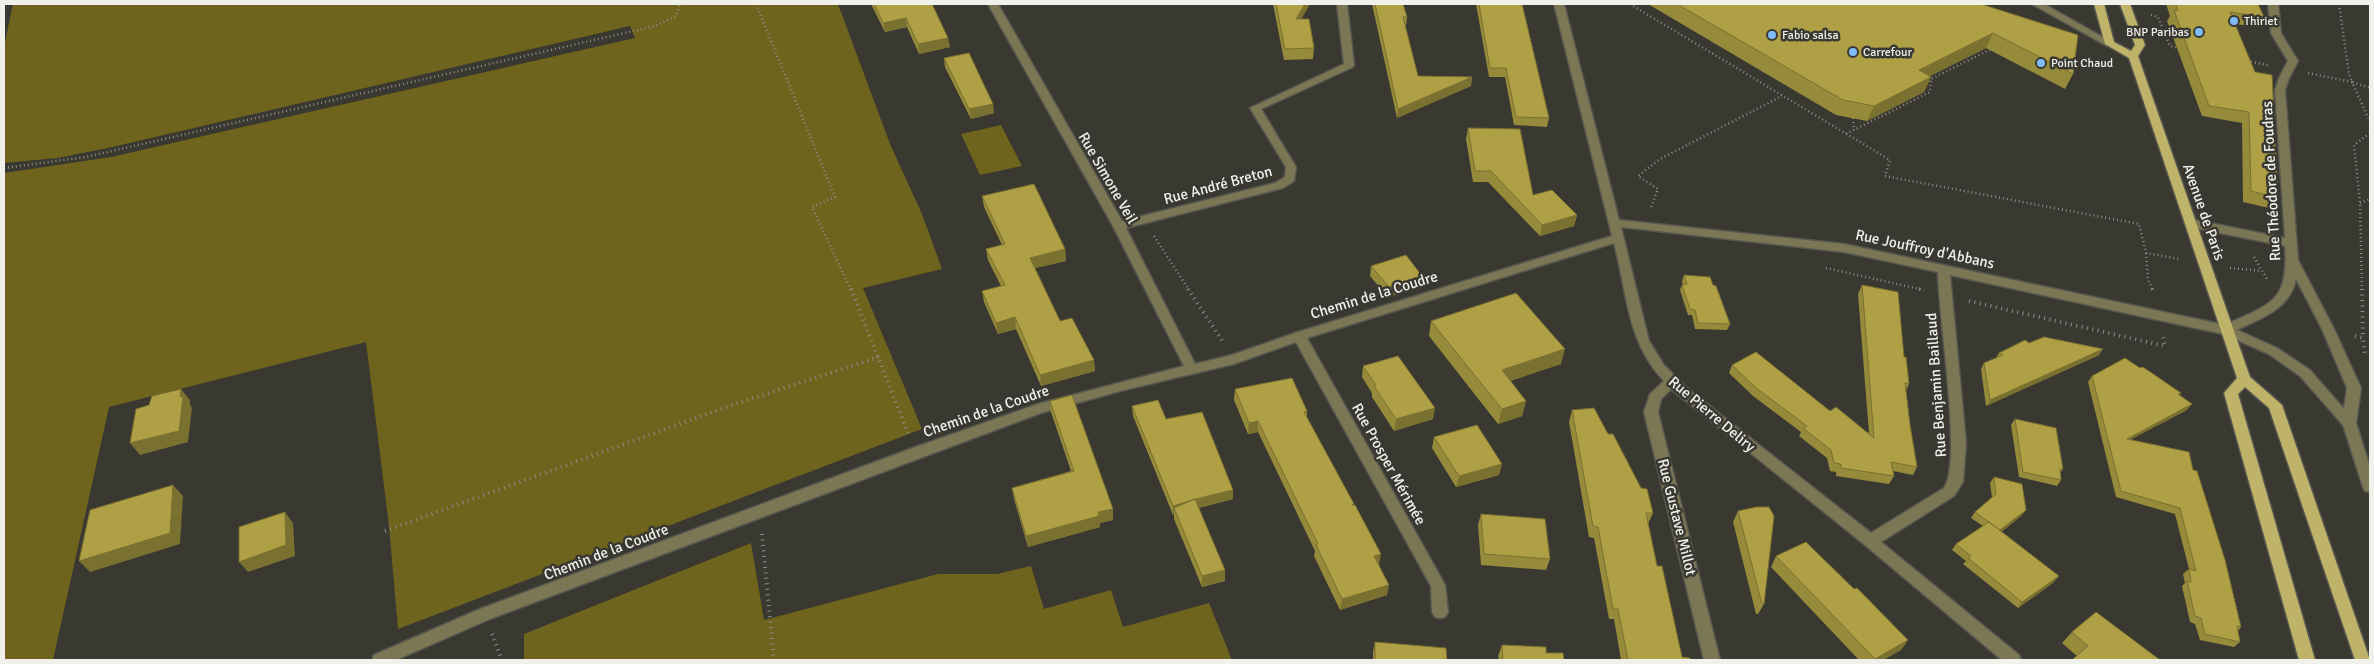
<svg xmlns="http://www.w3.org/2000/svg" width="2374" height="664" font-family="Signika,sans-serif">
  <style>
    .green { fill: #6f641d }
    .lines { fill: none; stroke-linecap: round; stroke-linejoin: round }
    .minor-casing { stroke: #56564f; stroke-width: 3 }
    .major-casing { stroke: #56564f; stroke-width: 3 }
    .path-far1 { stroke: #8d8c86; stroke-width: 2.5; stroke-dasharray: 1 3; stroke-linecap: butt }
    .path { stroke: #8d8c86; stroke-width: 4; stroke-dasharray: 1 4.5; stroke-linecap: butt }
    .minor { fill: #7b7653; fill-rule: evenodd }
    .major { fill: #bfb369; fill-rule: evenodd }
    .wall { fill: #968a3b }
    .shaded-wall { fill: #7a7030 }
    .building { fill: #afa045; stroke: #7a7030 }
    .poi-dot { fill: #81bcfa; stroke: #393831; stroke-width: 2 }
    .labels { text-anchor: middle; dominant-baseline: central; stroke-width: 5; stroke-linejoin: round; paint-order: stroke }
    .far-poi-label { font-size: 12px; fill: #f1f1ec; stroke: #393831; text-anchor: start }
    .street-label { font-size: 15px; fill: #f1f1ec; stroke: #393831 }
  </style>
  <rect width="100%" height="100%" fill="#393831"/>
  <path class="green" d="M13 4H838L890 144 922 214 942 269 863 288 922 429 398 629 389 526 366 342 109 407 53 660H4V173L111 157 635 38 630 26 108 148 57 158 4 163V47Z
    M1001 125 1022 166 980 175 961 134Z
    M751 543 764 620 938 574H997L1031 566 1044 609 1111 590 1123 627 1209 603 1232 660H524V634Z"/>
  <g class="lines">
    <defs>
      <path id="minor" d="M988 4H998L1122 221 1275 183 1285 177 1286 167 1250 108 1344 64 1337 4H1347L1354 65 1353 67 1261 109 1296 167 1294 181 1283 188 1126 228 1195 364 1232 355 1295 333 1612 236 1554 4H1564L1619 220 1844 244 2225 325C2270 304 2289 303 2285 246L2190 227 2184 223 2190 219 2285 238 2275 90 2279 78 2288 61 2271 33 2268 4H2278L2281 33 2298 61 2289 78 2285 90 2298 260 2334 329 2361 388 2356 423 2370 467V492L2365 491 2363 487 2343 425 2300 376 2269 354 2223 334 1950 275 1966 443 1963 482 1954 496 1881 542 2019 655 2021 660H2002L1865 545 1671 389 1661 399 1658 412 1720 660H1704L1644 412 1650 394 1664 381C1627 343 1627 292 1614 243L1307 338 1445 585 1448 612 1445 617 1440 618 1435 617 1432 612 1431 586 1296 342 1234 364 1124 390 1041 413 490 619 396 660H372L374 655 480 609 910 449 1038 404 1184 366 1113 226ZM1621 227 1844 252 1938 272C1938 315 1963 461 1944 488L1871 533 1688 389 1664 365 1649 341ZM2296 279 2322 329 2347 388 2344 409 2310 370 2277 348 2237 330C2262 318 2290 309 2296 279Z
        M2032 4H2044L2115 44 2113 46H2107Z"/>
      <path id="major" d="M2094 4H2104L2114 42 2131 51 2135 45 2120 4H2130L2145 45 2138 56 2250 377 2282 405 2370 660H2355L2269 408 2245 387 2238 394 2315 660H2299L2224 393 2237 378 2129 58 2105 44Z"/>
    </defs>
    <use href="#minor" class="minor-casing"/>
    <use href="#major" class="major-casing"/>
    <path class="path-far1" d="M756 4 835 197 812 207 851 290
      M1630 4 1890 160 1885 176 2139 224 2146 253 2179 259
      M2339 4 2349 74 2352 82 2370 88
      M2151 15 2158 17 2170 46 2180 48
      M2247 61 2268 65
      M2308 73 2352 82 2370 122
      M1853 118 1854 130
      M1846 134 1930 92 1931 79 1993 48
      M4 168 86 157 655 26 676 16 680 4
      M2360 203 2370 199
      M1651 207 1658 189 1638 176 1660 159 1782 96
      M1154 236 1189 290
      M2146 253 2148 280 2153 290
      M2254 257 2267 279
      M1826 268 1924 290
      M2230 268 2262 271
      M2362 290 2360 203 2354 145 2370 133"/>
    <path class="path" d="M851 289 908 433
      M1188 289 1223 342
      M1919 289 1924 290
      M2152 289 2154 293
      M2362 289 2363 338
      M1969 301 2165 346 2163 336
      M2355 336 2363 338 2365 354
      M385 531 729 406 879 357
      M762 534 774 660
      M492 634 502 660"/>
    <use href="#minor" class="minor"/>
    <use href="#major" class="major"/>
  </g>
  <path class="wall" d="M871 4H932L950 47 919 54 907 27 885 32Z
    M1273 4H1310L1301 19 1314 48 1313 59 1284 60Z
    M1372 4H1403L1407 17 1406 26H1405L1418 76 1472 77 1471 86 1397 118Z
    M1476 4H1522L1549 118 1547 127 1514 125 1505 77H1489Z
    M1648 4H1981L2073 74 2065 89 1986 48 1930 76 1931 77 1924 92 1867 121 1836 115Z
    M2166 4H2258L2264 17 2257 27 2235 24 2278 198 2269 208 2243 202 2242 123 2202 116 2167 21 2170 16Z
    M944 58 994 113 971 119 945 67Z
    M1468 128 1533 195 1577 215 1574 226 1540 236 1488 182H1473L1466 139Z
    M982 196 1065 249 1066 261 1035 268 1060 321 1094 360 1095 371 1041 386 1016 329 998 334 984 302 982 291 1001 286 988 260 986 249 1002 245 984 207Z
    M1371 266 1421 287 1388 297 1370 276Z
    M1684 275 1713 285 1730 324 1727 330 1695 329 1692 315H1688L1680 290 1682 285H1683L1682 281Z
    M1862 285 1904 357 1909 384 1906 390 1910 425 1917 467 1913 475 1893 471 1894 476 1889 484 1836 476V472L1830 471 1827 458 1799 436 1801 432 1753 396 1729 373 1732 365 1830 411 1869 433 1858 294Z
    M1431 321 1561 364 1510 381 1526 401 1522 416 1498 424 1429 336Z
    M2029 343 2099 355 1986 406 1981 369 1984 363 1996 358 1999 353Z
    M1363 366 1433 419 1394 431 1372 397V393L1362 377Z
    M2092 376 2181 393 2179 395 2187 410 2131 439 2193 470 2241 627 2238 631 2240 642 2234 647 2200 640 2195 624 2190 622 2182 586 2185 583 2183 574 2189 569 2175 514 2116 497 2088 382Z
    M1235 389 1307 411V417L1354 505 1379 565 1387 595 1340 610 1314 556 1315 551 1258 432 1248 434 1234 400Z
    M1050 401 1113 520 1100 523V527L1028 547 1014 499 1012 488 1071 471 1051 412Z
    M1132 406 1166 419 1233 499 1198 508 1225 581 1202 587 1174 519V514L1173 515 1133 416Z
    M1572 410 1608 434 1653 513 1648 524 1657 566 1682 657 1690 660H1621L1614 619H1609L1594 538 1589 537 1569 422Z
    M2015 419 2063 469 2060 473 2061 480 2057 486 2019 477 2011 425Z
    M1434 437 1499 475 1456 487 1432 448Z
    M1994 477 2026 510 2021 516 2001 532 2054 582 2018 608 1963 564 1966 561 1952 550 1956 544 1983 526 1971 518 1975 512 1992 498 1990 483Z
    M1738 511 1764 604 1758 614H1756L1733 522Z
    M1481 514 1550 559 1546 570 1481 565 1478 525Z
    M1776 556 1854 589 1908 640 1901 650 1883 660H1859L1771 567Z
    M2072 632 2160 660 2077 656 2062 643Z
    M1375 642 1447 660H1373V652Z
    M1502 645 1546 653 1564 660H1499L1498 656Z"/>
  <path class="shaded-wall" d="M1305 4H1310L1295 30 1296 19Z
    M906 18 907 27 885 32 883 23Z
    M1993 33 1986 48 1912 85 1919 70Z
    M948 38 950 47 919 54 918 44Z
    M1472 77 1471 86 1397 118 1398 109Z
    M1931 77 1924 92 1867 121 1874 106Z
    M993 104 994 113 971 119 969 109Z
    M1577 215 1574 226 1540 236 1542 225Z
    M1065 249 1066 261 1031 269 1030 258Z
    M1422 276 1421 287 1388 297 1389 287Z
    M1015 317 1016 329 998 334 996 323Z
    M1565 349 1561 364 1498 385 1502 370Z
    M2103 349 2099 355 1986 406 1990 400Z
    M1094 360 1095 371 1041 386 1040 375Z
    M181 389 190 400V405L192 408 188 442 140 455 130 443 180 397Z
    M1526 401 1522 416 1498 424 1502 409Z
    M2192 404 2187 410 2122 444 2127 439Z
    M1435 408 1433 419 1394 431 1396 419Z
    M1258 421V432L1248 434 1249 423Z
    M1502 464 1499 475 1456 487 1459 476Z
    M173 485 183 496 180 544 90 572 79 561Z
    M1233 490V499L1176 514 1174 508V514L1173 515V506Z
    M1113 509V520L1100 523V527L1028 547 1026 536 1098 512Z
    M2026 510 2021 516 1996 536 2000 530Z
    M285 512 293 523 295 556 248 572 239 562Z
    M1381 554 1379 565 1372 567 1374 556Z
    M1225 570V581L1202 587V576Z
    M2059 576 2054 582 2018 608 2022 602Z
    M1389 585 1387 595 1340 610 1342 599Z
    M1908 640 1901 650 1883 660H1874L1875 659Z"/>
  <path class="building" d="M874 4H932L948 38 918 44 906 18 883 23Z
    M1276 4H1305L1296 19H1309L1314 48 1285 49Z
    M1375 4H1403L1407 17H1403L1418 76 1472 77 1398 109Z
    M1479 4H1522L1549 118 1516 117 1506 68H1490Z
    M1677 4H1981L2078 35 2073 74 1993 33 1919 70 1931 77 1874 106 1843 100Z
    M2176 4H2258L2264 17 2230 12 2255 72 2272 75 2278 198 2251 191 2249 112 2209 106 2174 10 2178 11Z
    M969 53 993 104 969 109 944 58Z
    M1468 128 1520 129 1533 195 1552 190 1577 215 1542 225 1491 171H1475Z
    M1034 184 1065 249 1030 258 1060 321 1072 318 1094 360 1040 375 1015 317 996 323 982 291 1005 285 986 249 1005 244 982 196Z
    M1406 255 1422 276 1389 287 1371 266Z
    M1684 275 1710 277 1713 285 1716 286 1730 324 1698 323 1695 310 1690 309 1682 285 1687 284Z
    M1862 285 1898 292 1904 357H1906L1909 384 1905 383 1910 425 1917 467 1891 462 1894 476 1841 468V464L1834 463 1831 450 1803 428 1807 426 1756 388 1732 365 1756 352 1830 411 1836 407 1874 438Z
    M1516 293 1565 349 1502 370 1526 401 1502 409 1431 321Z
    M2044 337 2103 349 1990 400 1984 363 2003 355 1999 353 2025 340 2029 343Z
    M1398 356 1435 408 1396 419 1374 386 1376 385 1363 366Z
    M2125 358 2140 368 2143 367 2181 393 2178 394 2192 404 2127 439 2189 452 2193 470 2197 471 2225 560 2241 627 2237 626 2240 642 2205 634 2201 618 2195 616 2187 581 2191 582 2189 569 2196 571 2180 508 2121 491 2092 376Z
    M1292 378 1307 411 1304 412 1354 504 1352 505H1355L1381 554 1374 556 1389 585 1342 599 1316 545 1318 544 1258 421 1249 423 1235 389Z
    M181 389 180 397H183L179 431 130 443 136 409 149 405 152 396Z
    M1072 395 1113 509 1098 512 1099 516 1026 536 1012 488 1074 471 1050 401Z
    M1158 400 1166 419 1202 412 1233 490 1195 499 1173 506 1132 406Z
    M1594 408 1608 434H1613L1641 488 1647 489 1653 513H1646L1657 566H1662L1682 657 1690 658V660H1628L1618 609H1613L1598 527 1593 526 1572 410Z
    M2015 419 2056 428 2063 469H2060L2061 480 2023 472Z
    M1477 425 1502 464 1459 476 1434 437Z
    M1994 477 2022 484 2026 510 2000 530 1975 512 1996 494Z
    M173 485 170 533 79 561 90 510Z
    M1195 499 1225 570 1202 576 1174 508Z
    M1756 507H1769L1774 516 1764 604H1762L1738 511Z
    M285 512 286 545 239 562V527Z
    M1481 514 1545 519 1550 559 1484 554Z
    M1989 522 2059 576 2022 602 1968 558 1971 556 1956 544Z
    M1806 542 1854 589 1857 588 1908 640 1875 659 1776 556Z
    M2096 612 2160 660H2072L2088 646 2072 632Z
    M1375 642 1446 648 1447 660H1375Z
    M1502 645 1546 647V653H1563L1564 660H1503Z"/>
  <g class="poi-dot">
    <circle cx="2234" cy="21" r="5"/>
    <circle cx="2199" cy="32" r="5"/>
    <circle cx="1772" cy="35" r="5"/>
    <circle cx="1853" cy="52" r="5"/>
    <circle cx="2041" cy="63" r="5"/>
  </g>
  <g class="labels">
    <g class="far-poi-label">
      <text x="2244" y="21">Thiriet</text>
      <text x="2189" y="32" text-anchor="end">BNP Paribas</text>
      <text x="1782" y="35">Fabio salsa</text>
      <text x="1863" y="52">Carrefour</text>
      <text x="2051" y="63">Point Chaud</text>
    </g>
    <g class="street-label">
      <text transform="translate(1108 178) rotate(60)">Rue Simone Veil</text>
      <text transform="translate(2271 181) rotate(-93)">Rue Théodore de Foudras</text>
      <text transform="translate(1218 185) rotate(-15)">Rue André Breton</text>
      <text transform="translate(2204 212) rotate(71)">Avenue de Paris</text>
      <text transform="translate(1925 249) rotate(12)">Rue Jouffroy d'Abbans</text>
      <text transform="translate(1374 295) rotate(-17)">Chemin de la Coudre</text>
      <text transform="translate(1936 385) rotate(-94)">Rue Benjamin Baillaud</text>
      <text transform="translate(986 411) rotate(-19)">Chemin de la Coudre</text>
      <text transform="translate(1712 414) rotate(40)">Rue Pierre Deliry</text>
      <text transform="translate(1389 464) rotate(61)">Rue Prosper Mérimée</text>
      <text transform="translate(1677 517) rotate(76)">Rue Gustave Millot</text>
      <text transform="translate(606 552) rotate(-21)">Chemin de la Coudre</text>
    </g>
  </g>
  <rect width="2374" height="664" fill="none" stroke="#f1f1ec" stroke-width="10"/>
</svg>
